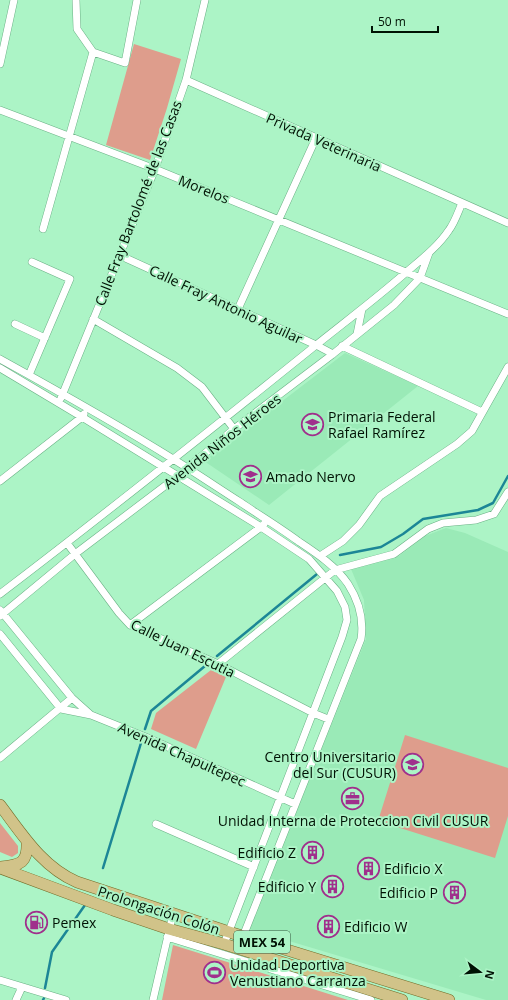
<svg xmlns="http://www.w3.org/2000/svg" width="508" height="1000" font-family="'Open Sans',sans-serif">
  <style>
    .built { fill: #9aeab7 }
    .green { fill: #de9d8c }
    .lines { fill: none; stroke-linecap: round; stroke-linejoin: round }
    .stream { stroke: #1c8696; stroke-width: 2.5 }
    .minor-casing { stroke: #6ab185; stroke-width: 8 }
    .primary-casing { stroke: #746b27; stroke-width: 12 }
    .minor { stroke: #fff; stroke-width: 7 }
    .primary { stroke: #d1c389; stroke-width: 11 }
    .labels { text-anchor: middle; dominant-baseline: central; stroke-width: 4; stroke-linejoin: round; paint-order: stroke }
    .shield { fill: #acf4c6; stroke: #34563e; stroke-width: 1 }
    .shield-label { font-size: 13px; font-weight: bold; fill: #001204 }
    .street-label { font-size: 14px; fill: #001204; stroke: #acf4c6 }
    .poi-label { font-size: 14px; fill: #001204; stroke: #acf4c6; text-anchor: start }
  </style>
  <rect width="100%" height="100%" fill="#acf4c6"/>
  <path class="built" d="M345 353 418 386 269 505 204 461Z
    M446 528 465 533 508 552V1000H486L249 929 366 639 364 600 351 569 399 556 425 536Z"/>
  <path class="green" d="M134 44 181 59 167 108 150 160 106 145Z
    M211 670 226 677 196 749 151 729 156 713Z
    M405 735 508 768V816L495 858 378 821Z
    M0 823 18 846V853L12 857 0 852Z
    M173 945 348 1000H162Z"/>
  <g class="lines">
    <path class="stream" d="M340 555 381 547 403 534 423 519 478 510 493 503 508 476
      M217 656 317 574
      M145 729 151 711 205 666
      M103 868 141 743
      M45 988 52 952 85 905
      M43 1000 44 998"/>
    <defs>
      <path id="minor" d="M76 0 77 29 93 52
        M93 52 125 63 137 0
        M0 64 14 0
        M186 80 508 223
        M0 110 155 169 508 314
        M43 229 93 52
        M119 255 316 345 333 354
        M238 309 316 138
        M93 319 177 368 202 387 234 429
        M15 324 45 338
        M357 334 362 309
        M342 346 482 412
        M0 359C58 391 117 424 173 459 196 473 218 488 240 502 259 515 279 527 298 541 316 553 336 566 348 584 359 601 364 619 361 639L238 949
        M0 368 82 417 261 527 309 559 337 591 345 607 347 620 342 637 224 944
        M29 375 70 279 32 262
        M61 398 155 169 186 80 205 0
        M0 481 82 417 84 414
        M67 543 119 613 130 625 218 664 313 713 328 719
        M320 556 343 541 359 525 380 496 457 444 472 431 508 367
        M0 594C105 514 208 432 310 350 341 325 373 301 403 275 419 261 437 248 449 230 455 222 458 212 462 203
        M0 610 72 698 91 715
        M0 616 75 554 178 476 234 429 333 354 394 305 420 278 429 253
        M130 625 261 527 264 524
        M0 634 61 709 91 715 148 738 295 804
        M218 664 335 570 394 554 428 529 443 523 476 520 494 514 508 492
        M0 758 72 698
        M156 824 254 867
        M167 937 371 1000
        M0 980 66 1000
        M16 1000 22 987
        M153 1000 173 914"/>
      <path id="primary" d="M0 805C22 834 42 867 77 882L229 932 449 1000
        M1 867C21 865 28 863 27 841
        M0 868 113 910 169 929 224 944 402 1000"/>
    </defs>
    <use href="#minor" class="minor-casing"/>
    <use href="#primary" class="primary-casing"/>
    <use href="#minor" class="minor"/>
    <use href="#primary" class="primary"/>
  </g>
  <defs>
    <symbol id="school-ring" viewBox="-11 -11 22 22"><circle r="9.5" fill="#acf4c6" stroke="#a02f8c" stroke-width="1.5"/><path d="M0-5L7-2L0 1L-7-2ZM-4 1L0 2.5L4 1V4Q0 6-4 4Z" fill="#a02f8c"/></symbol>
    <symbol id="university-ring" viewBox="-11 -11 22 22"><circle r="9.5" fill="#acf4c6" stroke="#a02f8c" stroke-width="1.5"/><path d="M0-5L7-2L0 1L-7-2ZM-4 1L0 2.5L4 1V4Q0 6-4 4Z" fill="#a02f8c"/></symbol>
    <symbol id="office-ring" viewBox="-11 -11 22 22"><circle r="9.5" fill="#acf4c6" stroke="#a02f8c" stroke-width="1.5"/><path d="M-6-3h4V-5.5h4V-3h4V5H-6ZM-1-4.5V-3h2v-1.5ZM-6 0V1H6V0Z" fill="#a02f8c"/></symbol>
    <symbol id="building-ring" viewBox="-11 -11 22 22"><circle r="9.5" fill="#acf4c6" stroke="#a02f8c" stroke-width="1.5"/><path d="M-4-6H4V6H1V3H-1V6H-4ZM-2.5-4.3h1.7v1.8h-1.7ZM.8-4.3h1.7v1.8H.8ZM-2.5-1h1.7V.8h-1.7ZM.8-1h1.7V.8H.8Z" fill="#a02f8c"/></symbol>
    <symbol id="fuel-ring" viewBox="-11 -11 22 22"><circle r="9.5" fill="#acf4c6" stroke="#a02f8c" stroke-width="1.5"/><path d="M-5.5-6h7V0h2V4h1.3V-2.5L3-4.5l.8-.8L6-3V5H2.5V1h-1V6h-7ZM-4.2-4.7v3.2H.2V-4.7Z" fill="#a02f8c"/></symbol>
    <symbol id="stadium-ring" viewBox="-11 -11 22 22"><circle r="9.5" fill="#acf4c6" stroke="#a02f8c" stroke-width="1.5"/><path d="M0-5a6.5 5 0 1 0 0 10a6.5 5 0 1 0 0-10ZM-3.5-1.8h7v3.6h-7Z" fill="#a02f8c"/></symbol>
  </defs>
  <g fill-rule="evenodd">
    <use href="#school-ring" x="300" y="412" width="25" height="25"/>
    <use href="#school-ring" x="238" y="464" width="25" height="25"/>
    <use href="#university-ring" x="400" y="752" width="25" height="25"/>
    <use href="#office-ring" x="340" y="786" width="25" height="25"/>
    <use href="#building-ring" x="300" y="840" width="25" height="25"/>
    <use href="#building-ring" x="356" y="856" width="25" height="25"/>
    <use href="#building-ring" x="320" y="874" width="25" height="25"/>
    <use href="#building-ring" x="442" y="880" width="25" height="25"/>
    <use href="#fuel-ring" x="24" y="910" width="25" height="25"/>
    <use href="#building-ring" x="316" y="914" width="25" height="25"/>
    <use href="#stadium-ring" x="202" y="960" width="25" height="25"/>
  </g>
  <g class="labels">
    <rect class="shield" x="234" y="931" width="56" height="22" rx="3"/>
    <g class="shield-label">
      <text x="262" y="942">MEX 54</text>
    </g>
    <g class="street-label">
      <text transform="translate(324 142) rotate(24)">Privada Veterinaria</text>
      <text transform="translate(204 189) rotate(22)">Morelos</text>
      <text transform="translate(138 203) rotate(-69)">Calle Fray Bartolomé de las Casas</text>
      <text transform="translate(226 304) rotate(25)">Calle Fray Antonio Aguilar</text>
      <text transform="translate(222 441) rotate(-38)">Avenida Niños Héroes</text>
      <text transform="translate(183 648) rotate(26)">Calle Juan Escutia</text>
      <text transform="translate(182 754) rotate(24)">Avenida Chapultepec</text>
      <text transform="translate(159 910) rotate(18)">Prolongación Colón</text>
    </g>
    <g class="poi-label">
      <text x="328" y="416">Primaria Federal<tspan x="328" dy="16">Rafael Ramírez</tspan></text>
      <text x="266" y="476">Amado Nervo</text>
      <text x="396" y="756" text-anchor="end">Centro Universitario<tspan x="396" dy="16">del Sur (CUSUR)</tspan></text>
      <text x="353" y="820" text-anchor="middle">Unidad Interna de Proteccion Civil CUSUR</text>
      <text x="296" y="852" text-anchor="end">Edificio Z</text>
      <text x="384" y="868">Edificio X</text>
      <text x="316" y="886" text-anchor="end">Edificio Y</text>
      <text x="438" y="892" text-anchor="end">Edificio P</text>
      <text x="52" y="922">Pemex</text>
      <text x="344" y="926">Edificio W</text>
      <text x="230" y="964">Unidad Deportiva<tspan x="230" dy="16">Venustiano Carranza</tspan></text>
    </g>
  </g>
  <g transform="translate(480 972) rotate(106)" stroke="#acf4c6" stroke-width="3" paint-order="stroke">
  <path d="M0-3L7 15L0 10L-7 15Z" fill="#001204"/>
  <text y="-6" font-size="11" font-weight="bold" text-anchor="middle" fill="#001204">N</text>
  </g>
  <path d="M372 26v6h66v-6" fill="none" stroke="#001204" stroke-width="2"/>
  <text x="378" y="26" font-size="12" fill="#001204" stroke="#acf4c6" stroke-width="3" paint-order="stroke">50 m</text>
</svg>
